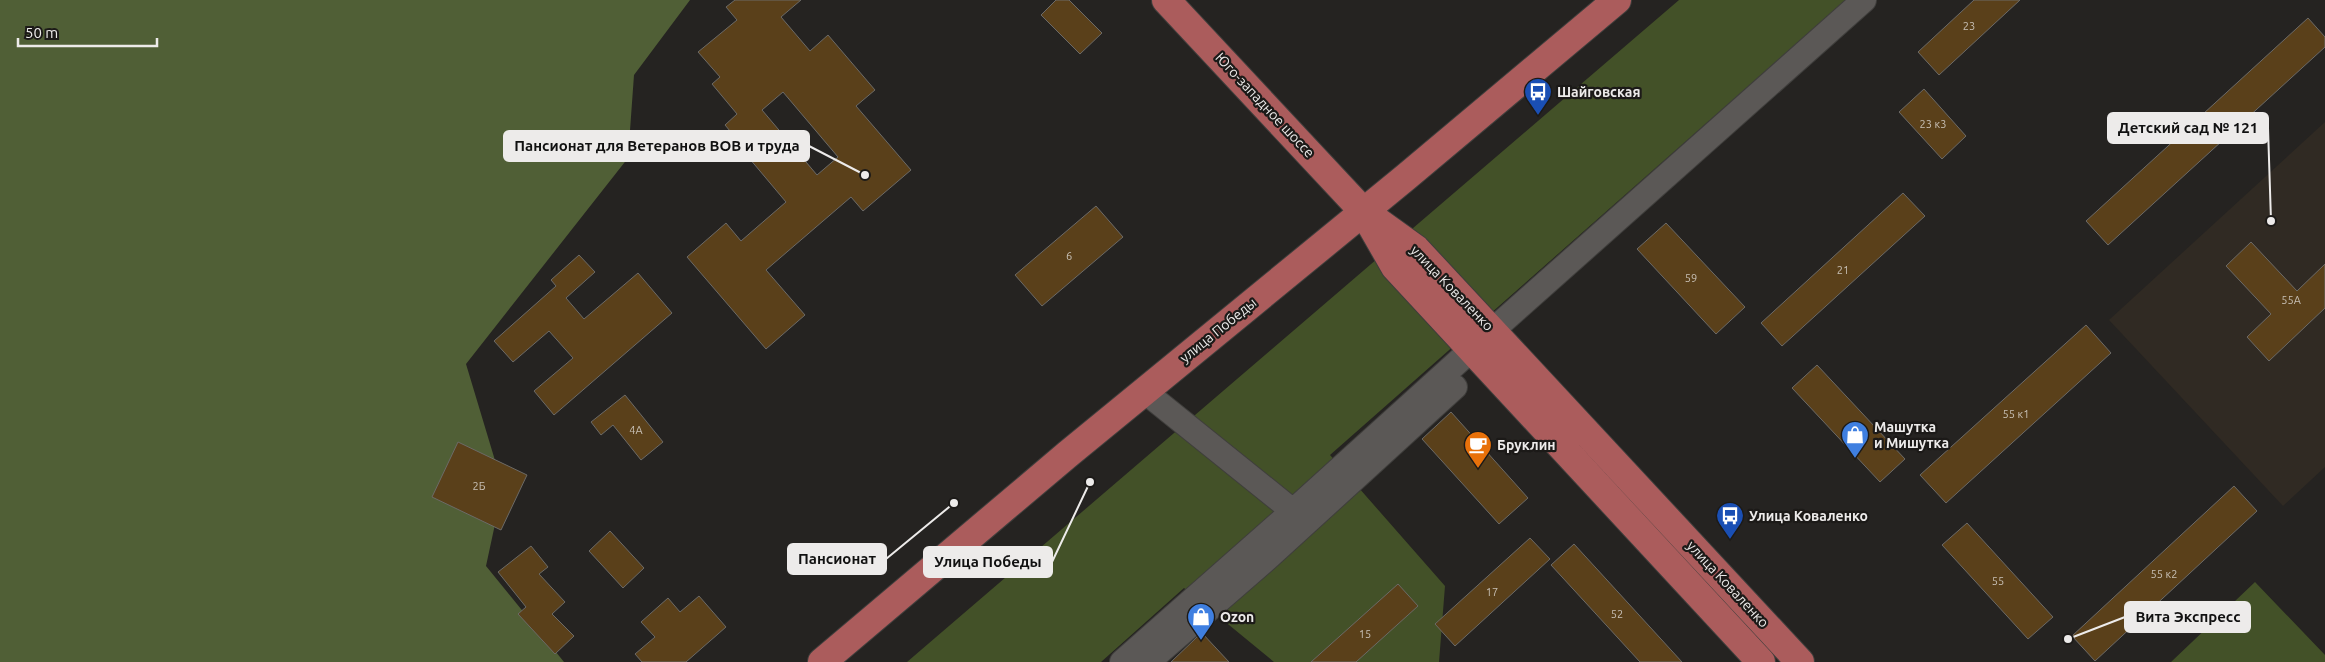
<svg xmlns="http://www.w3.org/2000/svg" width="2325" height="662" font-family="Ubuntu,sans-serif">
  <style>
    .built { fill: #302a23 }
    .green { fill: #435128 }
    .forest { fill: #505f36 }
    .building { fill: #5a401a; stroke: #6c6a67; fill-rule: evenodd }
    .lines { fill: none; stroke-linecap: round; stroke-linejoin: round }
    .minor-casing { stroke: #3f3e3c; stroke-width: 26 }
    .major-casing { stroke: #3f3e3c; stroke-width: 30 }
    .minor { stroke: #5b5856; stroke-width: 24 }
    .major { stroke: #ab5c5c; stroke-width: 28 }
    .labels { text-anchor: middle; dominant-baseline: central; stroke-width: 4.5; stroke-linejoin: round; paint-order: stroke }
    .number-label { font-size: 11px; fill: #c8c0b6 }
    .poi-label { font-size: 14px; font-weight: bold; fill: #edebea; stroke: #1c1a18; text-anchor: start }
    .street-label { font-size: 14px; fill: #edebea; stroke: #1c1a18 }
    .leader { fill: none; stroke: #edebea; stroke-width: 2 }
    .callout-dot { fill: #edebea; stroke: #1c1a18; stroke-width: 2 }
    .callout { fill: #edebea; stroke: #edebea; stroke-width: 2 }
    .callout-label { font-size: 15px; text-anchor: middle; font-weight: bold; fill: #111 }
  </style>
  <rect width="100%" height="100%" fill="#252321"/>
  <path class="built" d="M2325 122V467L2283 506 2109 320Z"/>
  <path class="green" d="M1679 0H1846L1330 455 1445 586 1439 662H1274L1184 588 1101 662H907Z
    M2255 582 2325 655V662H2171Z"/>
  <path class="forest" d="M0 0H690L634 75 628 158 466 364 503 487 486 566 564 662H0Z"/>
  <path class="building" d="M735 0H801L781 17 810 51 828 35 875 90 856 106 911 170 863 211 851 197 766 270 805 315 766 349 687 257 726 223 741 241 786 202 728 133 730 131 725 125 737 114 712 84 720 77 698 52 737 20 726 7ZM783 92 838 157 817 175 762 110Z
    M1056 0H1069L1102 33 1080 54 1041 15Z
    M1974 0H2020L1939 75 1918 52Z
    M2308 18 2325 37V47L2108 245 2086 221Z
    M1924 89 1966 136 1942 159 1899 112Z
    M1903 193 1925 216 1782 346 1761 323Z
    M1096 206 1123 237 1042 306 1015 275Z
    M1666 223 1745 307 1716 334 1637 249Z
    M2251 242 2297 291 2325 264V308L2269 361 2247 337 2271 314 2226 266Z
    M579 255 595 272 566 298 584 319 638 273 672 313 554 415 534 391 573 358 549 331 513 362 494 341 556 286 551 280Z
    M2086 325 2111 353 1946 503 1920 475Z
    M1817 365 1905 459 1880 482 1792 388Z
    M625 395 663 442 641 460 613 425 601 435 591 422Z
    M1451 412 1528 498 1499 524 1422 439Z
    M458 442 527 475 501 530 432 497Z
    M2234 486 2257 511 2095 661 2072 636Z
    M1967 523 2053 617 2028 639 1942 545Z
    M610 531 644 568 623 588 589 551Z
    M1530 538 1550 559 1455 646 1435 624Z
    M1574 544 1682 662H1640L1551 565Z
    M531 546 548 567 539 574 565 602 552 614 574 636 555 654 518 614 526 607 498 572Z
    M1398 584 1418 606 1356 662H1311Z
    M699 596 726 627 686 662H642L635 654 655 637 641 622 668 598 680 612Z
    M1202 633 1229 662H1171L1197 637Z"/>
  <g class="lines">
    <defs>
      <path id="minor" d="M1493 330 1864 0
        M1144 391 1293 511
        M1122 662 1293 511 1471 350
        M1148 662 1270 556 1455 387"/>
      <path id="major" d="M1166 0 1363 211 1395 267 1761 662
        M1370 216 1416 249 1800 662
        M822 662 1068 454 1406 177 1617 0"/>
    </defs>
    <use href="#minor" class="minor-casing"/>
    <use href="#major" class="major-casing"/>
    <use href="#minor" class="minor"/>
    <use href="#major" class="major"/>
  </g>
  <defs>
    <symbol id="bus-pin" viewBox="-11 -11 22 30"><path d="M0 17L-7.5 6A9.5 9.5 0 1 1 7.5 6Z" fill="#1a4fb4" stroke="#1c1a18"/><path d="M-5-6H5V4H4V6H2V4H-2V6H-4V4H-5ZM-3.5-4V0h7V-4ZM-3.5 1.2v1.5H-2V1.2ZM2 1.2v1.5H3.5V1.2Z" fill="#fff"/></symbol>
    <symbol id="shop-pin" viewBox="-11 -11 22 30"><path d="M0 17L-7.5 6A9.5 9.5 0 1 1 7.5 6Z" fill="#3f7fe0" stroke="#1c1a18"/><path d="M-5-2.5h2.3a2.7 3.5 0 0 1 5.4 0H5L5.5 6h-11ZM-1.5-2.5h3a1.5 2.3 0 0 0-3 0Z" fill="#fff"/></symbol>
    <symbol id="cafe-pin" viewBox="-11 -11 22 30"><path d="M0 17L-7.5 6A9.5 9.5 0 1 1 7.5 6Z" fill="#e8710a" stroke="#1c1a18"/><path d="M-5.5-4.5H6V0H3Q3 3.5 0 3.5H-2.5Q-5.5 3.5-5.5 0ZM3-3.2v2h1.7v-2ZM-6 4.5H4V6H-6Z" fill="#fff"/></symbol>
  </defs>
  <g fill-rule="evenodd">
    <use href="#bus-pin" x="1522" y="76" width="32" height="43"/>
    <use href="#shop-pin" x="1839" y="419" width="32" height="43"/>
    <use href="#cafe-pin" x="1462" y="429" width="32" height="43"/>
    <use href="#bus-pin" x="1714" y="500" width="32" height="43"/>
    <use href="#shop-pin" x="1185" y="601" width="32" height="43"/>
  </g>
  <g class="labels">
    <g class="number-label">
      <text x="1969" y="26">23</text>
      <text x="1933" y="124">23 к3</text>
      <text x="1069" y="256">6</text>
      <text x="1843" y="270">21</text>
      <text x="1691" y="278">59</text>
      <text x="2291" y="300">55А</text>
      <text x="2016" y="414">55 к1</text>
      <text x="636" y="430">4А</text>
      <text x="479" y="486">2Б</text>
      <text x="2164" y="574">55 к2</text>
      <text x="1998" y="581">55</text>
      <text x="1492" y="592">17</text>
      <text x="1617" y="614">52</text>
      <text x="1365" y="634">15</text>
    </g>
    <g class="poi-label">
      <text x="1557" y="92">Шайговская</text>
      <text x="1874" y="427">Машутка<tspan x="1874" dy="16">и Мишутка</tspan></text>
      <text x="1497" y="445">Бруклин</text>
      <text x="1749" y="516">Улица Коваленко</text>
      <text x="1220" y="617">Ozon</text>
    </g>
    <g class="street-label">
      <text transform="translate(1265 105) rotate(47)">Юго-западное шоссе</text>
      <text transform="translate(1452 288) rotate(46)">улица Коваленко</text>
      <text transform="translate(1218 330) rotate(-39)">улица Победы</text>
      <text transform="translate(1728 584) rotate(47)">улица Коваленко</text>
    </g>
  </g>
  <path class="leader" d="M2271 221L2268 128M865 175L809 146M954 503L886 559M1090 482L1052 562M2068 639L2125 617"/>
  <g class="callout-dot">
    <circle cx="2271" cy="221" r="5"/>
    <circle cx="865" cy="175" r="5"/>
    <circle cx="954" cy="503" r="5"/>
    <circle cx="1090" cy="482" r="5"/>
    <circle cx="2068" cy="639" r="5"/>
  </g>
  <g class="callout">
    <rect x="2108" y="113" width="160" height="30" rx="5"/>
    <rect x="504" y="131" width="305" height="30" rx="5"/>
    <rect x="788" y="544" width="98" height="30" rx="5"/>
    <rect x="924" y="547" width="128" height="30" rx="5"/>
    <rect x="2125" y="602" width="125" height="30" rx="5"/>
  </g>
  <g class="callout-label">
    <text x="2188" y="133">Детский сад № 121</text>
    <text x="657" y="151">Пансионат для Ветеранов ВОВ и труда</text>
    <text x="837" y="564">Пансионат</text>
    <text x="988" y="567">Улица Победы</text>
    <text x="2188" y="622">Вита Экспресс</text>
  </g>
  <path d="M18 38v8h139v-8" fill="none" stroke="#edebea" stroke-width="2.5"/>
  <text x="25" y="38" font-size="15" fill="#edebea" stroke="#1c1a18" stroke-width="4" paint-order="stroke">50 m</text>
</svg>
